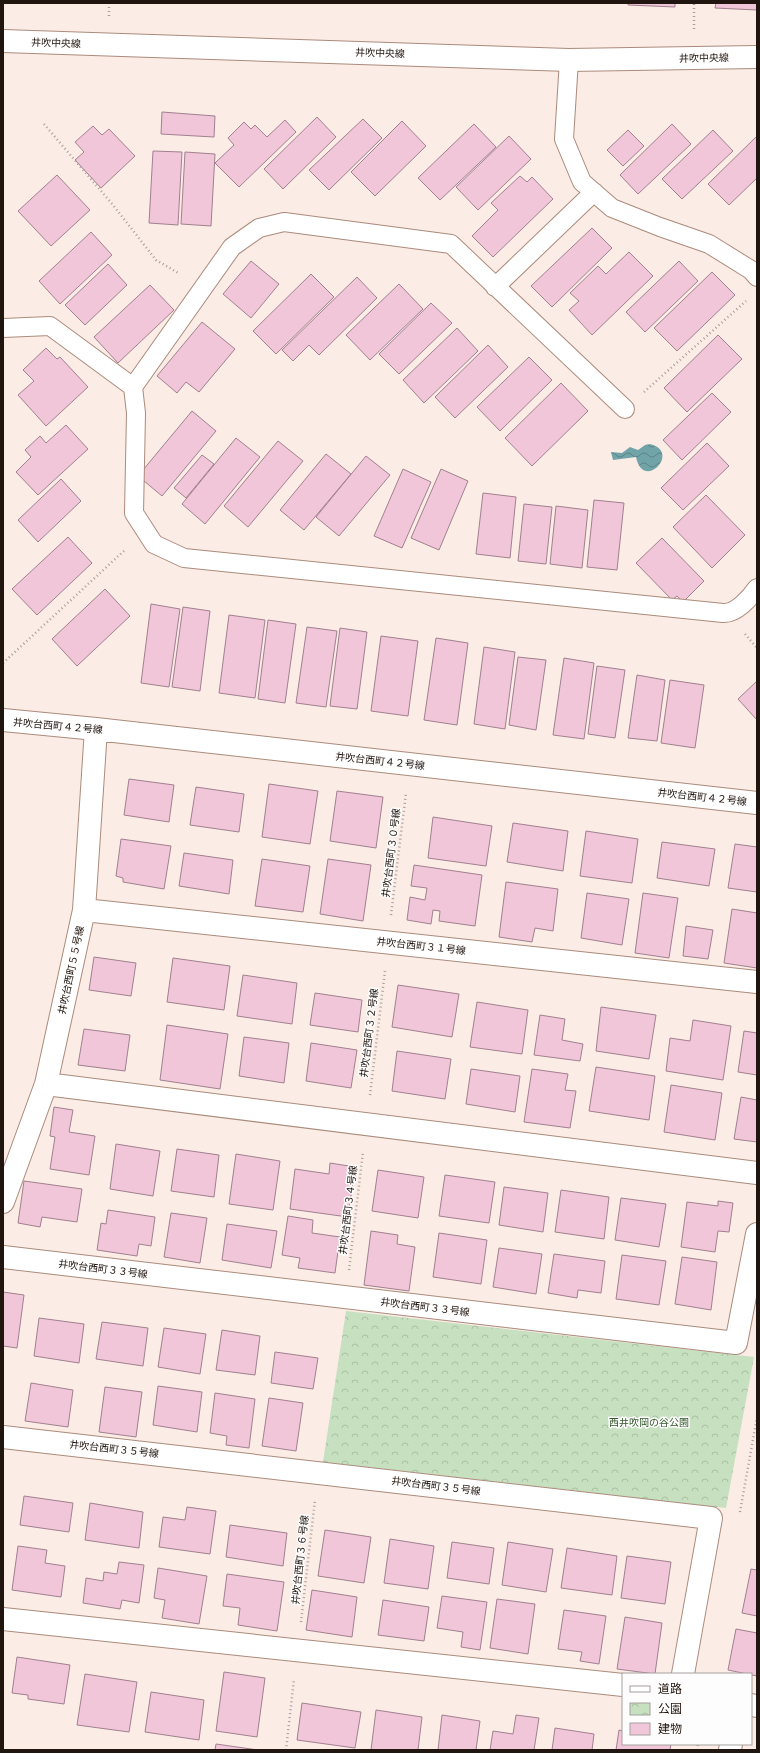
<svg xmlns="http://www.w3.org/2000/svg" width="760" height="1753" font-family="Quicksand,'Noto Sans JP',sans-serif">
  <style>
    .park { fill: url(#park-crowns) }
    .water { fill: url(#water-waves) }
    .building { fill: #f1c6d9; stroke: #a1808f }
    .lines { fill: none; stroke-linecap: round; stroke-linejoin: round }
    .service-casing { stroke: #ab8b7c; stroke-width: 20 }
    .minor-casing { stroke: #ab8b7c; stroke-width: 24 }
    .tertiary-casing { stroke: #ab8b7c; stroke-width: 24 }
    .path { stroke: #aa9d97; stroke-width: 2.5; stroke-dasharray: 1 3; stroke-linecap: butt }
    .service { stroke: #fff; stroke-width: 18 }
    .minor { stroke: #fff; stroke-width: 22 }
    .tertiary { stroke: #fff; stroke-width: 22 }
    .labels { text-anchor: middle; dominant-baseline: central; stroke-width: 3; stroke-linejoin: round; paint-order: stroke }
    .street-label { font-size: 10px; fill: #21150f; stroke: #fdfdfd }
    .park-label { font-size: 10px; fill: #315729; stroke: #fdfdfd }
  </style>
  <defs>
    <pattern id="park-crowns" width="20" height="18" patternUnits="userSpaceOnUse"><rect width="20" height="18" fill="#c6e0c0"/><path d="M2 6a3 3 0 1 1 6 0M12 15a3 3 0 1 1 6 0" fill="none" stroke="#aabfa4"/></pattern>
    <pattern id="water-waves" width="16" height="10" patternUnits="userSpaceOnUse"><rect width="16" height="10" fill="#70a4a8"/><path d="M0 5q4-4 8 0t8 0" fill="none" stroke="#5c8487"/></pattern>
  </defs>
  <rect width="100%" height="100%" fill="#fbece6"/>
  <path class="park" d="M346 1311 754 1357 726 1508 323 1462Z"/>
  <path class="water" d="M650 444C682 452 643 492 636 457L613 460 611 452 622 453 630 447 638 450 645 445Z"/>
  <path class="building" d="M628 3H675V7L628 5Z
    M716 3H757V10L715 8Z
    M162 112 215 116 214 137 161 134Z
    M317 117 336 137 283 189 264 169Z
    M363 119 382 138 329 190 309 170Z
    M285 120 296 132 239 187 215 163 234 145 228 138 244 122 251 129 255 125 267 137Z
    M402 121 426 146 375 196 351 172Z
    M474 124 496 147 440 200 418 178Z
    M672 124 691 144 638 194 620 175Z
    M93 126 102 135 109 129 135 156 101 188 75 160 84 152 75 142Z
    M628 130 644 146 623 166 607 150Z
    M713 130 733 151 682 199 662 179Z
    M509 136 531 159 478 210 456 187Z
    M757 136V178L729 205 708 184Z
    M153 151 182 152 178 225 149 223Z
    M185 152 215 154 211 226 181 224Z
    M57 175 90 210 51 246 18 211Z
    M520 176 527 182 532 177 553 199 493 257 472 236 498 210 491 203Z
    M592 228 612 248 552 307 531 286Z
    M91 232 112 255 60 304 39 281Z
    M629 252 653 276 592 335 569 310 579 301 570 293 598 266 606 274Z
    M251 261 279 284 251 318 223 294Z
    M679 261 698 281 645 332 626 312Z
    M108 264 127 285 85 325 65 305Z
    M712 272 735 295 677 351 654 328Z
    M311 274 334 297 276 354 253 331Z
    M357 277 377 298 319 355 309 345 293 361 282 350Z
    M399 284 423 309 370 360 346 335Z
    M150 285 174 310 118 363 94 337Z
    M431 303 452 323 399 374 379 354Z
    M202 322 235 349 199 392 186 382 177 393 157 376Z
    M457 328 478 351 424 403 403 380Z
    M718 335 742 359 687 412 664 388Z
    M488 345 508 367 455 418 435 397Z
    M46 348 57 359 60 357 88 387 46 426 18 395 34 381 23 370Z
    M529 357 552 380 500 431 477 407Z
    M561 383 588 411 532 466 505 438Z
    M712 393 731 412 682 460 663 440Z
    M192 411 216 431 162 496 138 476Z
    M66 425 88 449 38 495 16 472 31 457 25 450 40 436 46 443Z
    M236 438 260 457 205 524 182 504Z
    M278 441 303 461 248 527 224 506Z
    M707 443 729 466 683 510 661 488Z
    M326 454 351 474 304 530 280 510Z
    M202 455 214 464 186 498 174 488Z
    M366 456 390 475 339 536 316 517Z
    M403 469 431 482 402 548 374 536Z
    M441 469 468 481 439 550 411 538Z
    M61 479 81 501 38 542 18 520Z
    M483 493 516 497 510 558 476 554Z
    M706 495 745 535 712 568 673 527Z
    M594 500 624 503 617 570 587 567Z
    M524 504 552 507 546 564 518 561Z
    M556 506 588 510 582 568 550 564Z
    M68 537 92 563 37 615 12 589Z
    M662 538 704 581 683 602 677 596 672 600 636 563Z
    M105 589 130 616 77 666 52 639Z
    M151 604 180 609 169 687 141 683Z
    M183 607 210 611 200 691 172 687Z
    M229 615 265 620 255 698 219 693Z
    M268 620 296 624 285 703 258 699Z
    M307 627 337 631 326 707 296 703Z
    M340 628 367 632 357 709 330 706Z
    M381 636 418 641 408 716 371 711Z
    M436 638 468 643 457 725 424 720Z
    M484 647 515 652 505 729 474 724Z
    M518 657 546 660 536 730 509 725Z
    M564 658 594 663 584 739 553 735Z
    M597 666 625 670 615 738 588 734Z
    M637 675 665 680 657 741 628 738Z
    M670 680 704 685 695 748 661 743Z
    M757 681V720L738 699Z
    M129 779 174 785 169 822 124 815Z
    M269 784 318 791 310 844 262 837Z
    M196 787 244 794 239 832 190 825Z
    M337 791 383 797 376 848 330 841Z
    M433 817 492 826 486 866 428 858Z
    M513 823 568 831 563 871 507 862Z
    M586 831 638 839 632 883 580 876Z
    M121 839 171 846 164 889 123 882V878L116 876Z
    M662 842 715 849 709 886 657 878Z
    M735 844 757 847V892L728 888Z
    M184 853 233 860 229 894 179 886Z
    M262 859 310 866 303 912 255 906Z
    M328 859 371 865 363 921 320 914Z
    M414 865 482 875 475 926 439 921 440 911 433 910 431 924 407 920 410 897 425 900 427 888 411 886Z
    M506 882 558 889 553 931 535 928 532 942 499 937Z
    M587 893 629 899 622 945 581 938Z
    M643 893 678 898 669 958 635 953Z
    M732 909 757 913V968L724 963Z
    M686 926 713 930 708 959 683 956Z
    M94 957 136 963 131 996 89 990Z
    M173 958 230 966 224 1010 167 1002Z
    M243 975 297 983 292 1024 237 1016Z
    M398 985 459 994 452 1037 392 1027Z
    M315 993 362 1000 358 1032 310 1025Z
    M477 1002 528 1010 522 1054 470 1047Z
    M601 1007 656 1015 649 1059 596 1051Z
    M540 1015 565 1019 562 1040 583 1044 580 1061 534 1055Z
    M693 1020 731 1026 723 1080 666 1071 670 1038 690 1041Z
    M167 1025 228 1034 220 1089 160 1080Z
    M84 1029 130 1035 125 1071 78 1065Z
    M744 1031 757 1033V1075L738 1072Z
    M244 1037 289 1043 284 1083 239 1076Z
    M311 1043 357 1050 351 1088 306 1081Z
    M397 1051 451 1059 445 1099 392 1091Z
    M596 1067 655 1076 649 1120 589 1111Z
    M471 1069 520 1076 515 1112 466 1104Z
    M532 1069 568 1074 565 1090 576 1091 570 1128 524 1122Z
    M671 1085 722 1093 715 1140 664 1132Z
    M741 1097 757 1100V1142L734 1139Z
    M54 1107 73 1110 69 1132 95 1136 89 1175 50 1169 55 1137 50 1136Z
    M116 1144 160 1151 153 1196 110 1189Z
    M177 1149 219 1155 214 1197 171 1191Z
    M236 1154 280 1161 273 1210 229 1204Z
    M330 1163 355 1167 348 1217 290 1209 295 1169 329 1174Z
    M378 1170 424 1177 418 1218 372 1211Z
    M445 1175 495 1182 489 1223 439 1216Z
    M24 1181 82 1189 77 1222 42 1217 40 1227 18 1223Z
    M504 1187 548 1193 543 1232 499 1225Z
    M561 1190 609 1197 604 1239 555 1232Z
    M621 1198 666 1204 659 1247 615 1240Z
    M718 1201 733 1203 729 1232 718 1231 715 1252 681 1247 687 1202 718 1206Z
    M108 1210 155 1217 151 1246 139 1244 137 1256 97 1250 101 1223 106 1224Z
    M171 1213 207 1218 200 1263 164 1257Z
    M288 1216 313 1220 312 1233 340 1237 335 1273 298 1268 300 1258 282 1255Z
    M227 1224 277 1231 271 1268 222 1260Z
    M371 1231 398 1235 397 1244 415 1247 409 1291 364 1285Z
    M439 1233 487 1240 481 1284 433 1277Z
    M499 1248 542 1254 536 1294 493 1287Z
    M554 1254 605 1261 601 1293 578 1290 577 1298 548 1293Z
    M622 1255 666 1261 659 1305 616 1299Z
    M682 1257 717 1262 711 1310 675 1304Z
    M3 1292 24 1295 17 1348 3 1346Z
    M39 1318 84 1324 79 1363 34 1356Z
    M102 1322 148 1328 143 1366 96 1359Z
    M164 1328 206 1334 200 1374 158 1367Z
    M222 1330 260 1336 255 1375 216 1370Z
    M275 1352 318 1358 313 1389 271 1383Z
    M31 1383 73 1390 68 1427 25 1421Z
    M158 1386 202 1392 197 1432 153 1425Z
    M105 1387 142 1392 136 1437 99 1432Z
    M215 1393 255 1399 249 1448 226 1445 227 1436 210 1433Z
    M269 1398 303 1403 296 1451 262 1446Z
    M24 1496 73 1503 69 1532 20 1525Z
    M90 1503 143 1512 139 1548 85 1540Z
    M187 1507 216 1511 210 1554 159 1547 163 1517 185 1520Z
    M230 1525 287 1533 283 1566 226 1557Z
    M325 1530 371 1537 364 1583 318 1576Z
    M390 1539 434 1546 428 1589 384 1583Z
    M452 1542 494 1548 489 1584 447 1578Z
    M508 1542 553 1549 546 1592 502 1585Z
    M18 1546 47 1550 45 1563 65 1566 61 1597 12 1590Z
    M567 1548 617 1556 612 1595 561 1588Z
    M627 1556 671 1562 665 1604 621 1598Z
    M119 1562 144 1565 139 1603 122 1600 120 1609 83 1603 86 1578 103 1581 104 1572 117 1574Z
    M158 1568 207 1576 199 1624 162 1618 165 1600 154 1598Z
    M751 1569 757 1570V1616L742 1613Z
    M227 1574 284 1582 277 1631 238 1625 240 1608 223 1606Z
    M312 1590 357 1597 352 1637 306 1630Z
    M442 1596 487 1602 480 1650 461 1647 463 1632 437 1628Z
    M497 1599 535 1604 528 1654 490 1648Z
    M383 1600 429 1607 424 1641 378 1635Z
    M564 1610 606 1616 599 1664 580 1661 582 1652 558 1649Z
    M625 1617 662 1623 655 1674 617 1669Z
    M736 1629 757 1633V1676L728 1670Z
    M17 1657 70 1665 64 1704 28 1699V1695L12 1693Z
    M224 1672 265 1678 257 1737 216 1731Z
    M85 1674 137 1682 129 1732 77 1725Z
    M151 1692 204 1700 199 1740 145 1732Z
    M302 1703 361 1712 355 1748 297 1740Z
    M376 1710 422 1717 418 1750H371Z
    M442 1715 480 1721 476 1750H438Z
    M516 1715 539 1718 534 1750H490L493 1731 513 1734Z
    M555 1728 594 1734 592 1750H552Z
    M619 1730 623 1731V1744H671L670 1750H616Z
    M216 1744 258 1750H215Z"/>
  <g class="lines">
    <defs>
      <path id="service" d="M569 60 564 139 582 182 612 208 660 227 709 244 751 270 757 277
        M495 287 594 192
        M3 328 50 326 133 387
        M625 409 451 244 284 222 259 228 232 247 133 387 136 413 134 513 154 544 184 558 723 613C736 614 750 598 757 588"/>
      <path id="minor" d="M3 720 96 729 757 803
        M84 910 757 982
        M46 1084 757 1173
        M3 1202 46 1084 84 910 96 729
        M3 1257 736 1343 757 1234
        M3 1437 711 1518 683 1674
        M3 1619 623 1685
        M751 1705 757 1706
        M730 1750 731 1744"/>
      <path id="tertiary" d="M3 41 569 60 757 57"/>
    </defs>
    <use href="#service" class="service-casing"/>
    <use href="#minor" class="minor-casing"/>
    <use href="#tertiary" class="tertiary-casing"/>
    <path class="path" d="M109 16V3
      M694 29V3
      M44 124 113 205 156 260 180 274
      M644 392 746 301
      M745 634 757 648
      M3 663 126 549
      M391 915 406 793
      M370 1095 385 971
      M349 1270 363 1152
      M740 1512 757 1417
      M301 1622 315 1500
      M286 1750 294 1679
      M697 1750 698 1744"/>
    <use href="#service" class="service"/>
    <use href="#minor" class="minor"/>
    <use href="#tertiary" class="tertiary"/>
  </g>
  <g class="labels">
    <g class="street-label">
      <text transform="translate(56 43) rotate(2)">井吹中央線</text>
      <text transform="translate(380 53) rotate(2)">井吹中央線</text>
      <text transform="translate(704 58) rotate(-1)">井吹中央線</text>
      <text transform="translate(58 726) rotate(5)">井吹台西町４２号線</text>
      <text transform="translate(380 761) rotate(6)">井吹台西町４２号線</text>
      <text transform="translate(702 797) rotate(6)">井吹台西町４２号線</text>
      <text transform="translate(391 853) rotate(-83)">井吹台西町３０号線</text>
      <text transform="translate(421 946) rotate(6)">井吹台西町３１号線</text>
      <text transform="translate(71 970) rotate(-78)">井吹台西町５５号線</text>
      <text transform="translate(369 1033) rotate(-83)">井吹台西町３２号線</text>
      <text transform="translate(348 1210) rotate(-83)">井吹台西町３４号線</text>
      <text transform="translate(103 1269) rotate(7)">井吹台西町３３号線</text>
      <text transform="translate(425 1307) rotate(7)">井吹台西町３３号線</text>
      <text transform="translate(114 1449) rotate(6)">井吹台西町３５号線</text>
      <text transform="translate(436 1486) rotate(7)">井吹台西町３５号線</text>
      <text transform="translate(300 1560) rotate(-84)">井吹台西町３６号線</text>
    </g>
    <g class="park-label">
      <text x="649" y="1422">西井吹岡の谷公園</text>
    </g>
  </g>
  <rect width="760" height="1753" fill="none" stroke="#21150f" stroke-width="8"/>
  <rect x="622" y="1673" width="130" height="72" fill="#fdfdfd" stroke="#a5a09e"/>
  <rect x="630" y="1686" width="20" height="6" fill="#ffffff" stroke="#a5a09e"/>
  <text x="658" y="1693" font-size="12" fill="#21150f">道路</text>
  <rect x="630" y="1703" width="20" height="12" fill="url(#park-crowns)" stroke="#a5a09e"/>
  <text x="658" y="1713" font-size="12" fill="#21150f">公園</text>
  <rect x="630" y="1723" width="20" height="12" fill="#f1c6d9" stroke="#a5a09e"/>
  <text x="658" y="1733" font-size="12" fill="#21150f">建物</text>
</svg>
